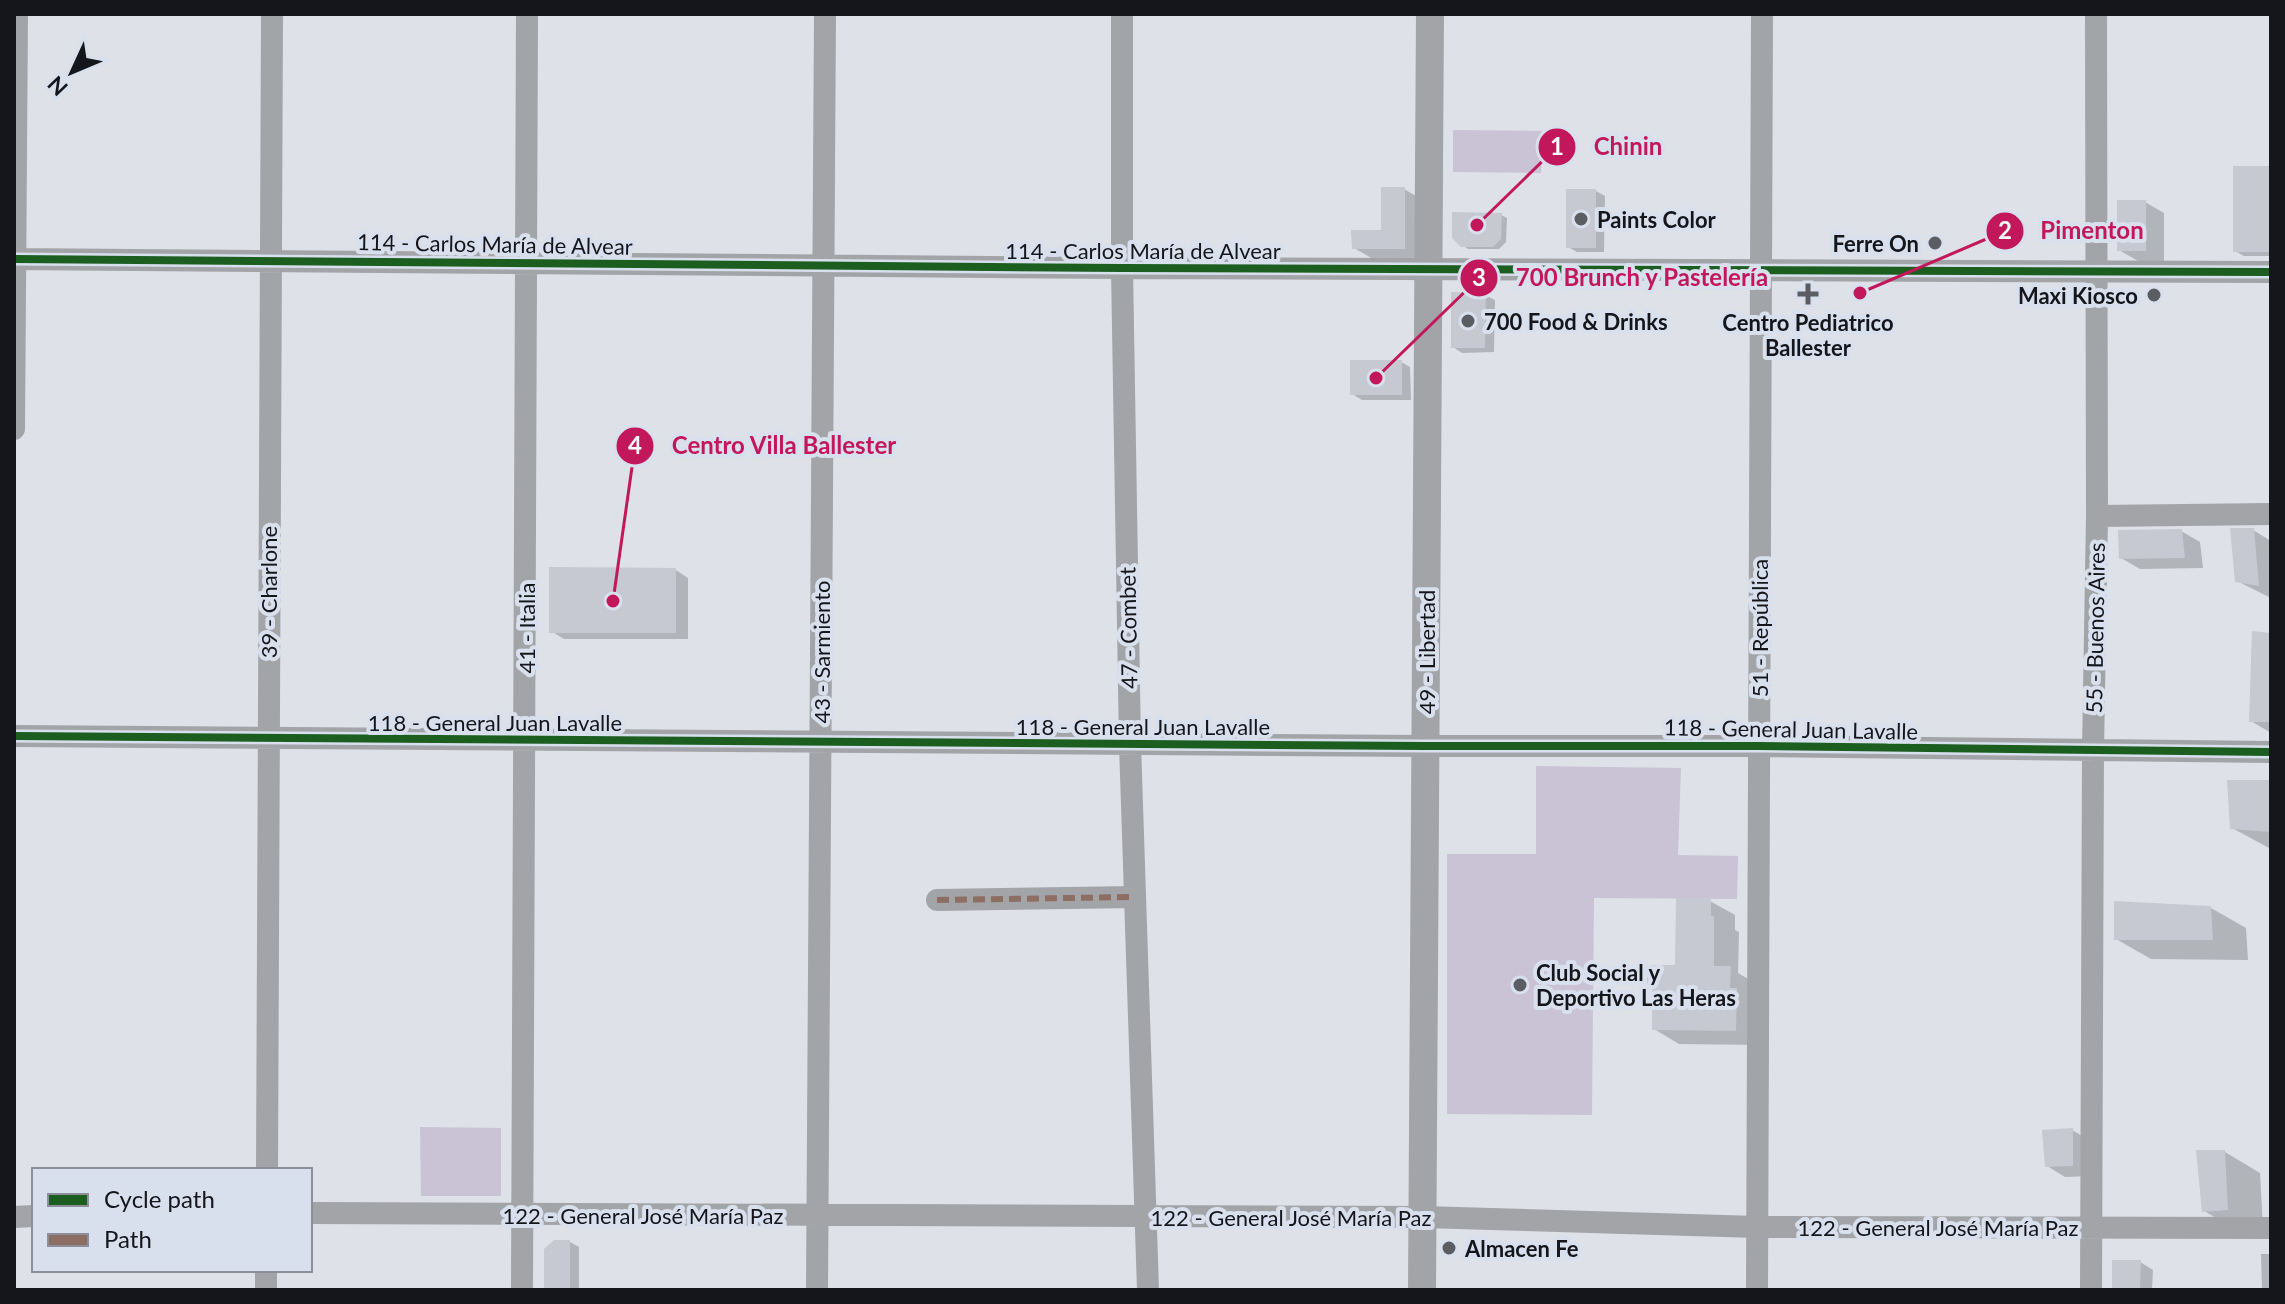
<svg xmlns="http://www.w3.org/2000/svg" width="2285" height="1304" font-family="Lato,sans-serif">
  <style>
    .green { fill: #cac3d5 }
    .shadow { fill: #0003 }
    .building { fill: #c6c8d2 }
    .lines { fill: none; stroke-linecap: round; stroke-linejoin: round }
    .minor { stroke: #a2a4a7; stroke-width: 22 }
    .tertiary { stroke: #a2a4a7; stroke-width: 28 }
    .quiet { stroke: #8d6e63; stroke-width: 6; stroke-dasharray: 12 6; stroke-linecap: butt }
    .cycleway-casing { stroke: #d9e0ed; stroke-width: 13 }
    .cycleway { stroke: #1b5e20; stroke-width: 8 }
    .poi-dot { fill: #5b5d63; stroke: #d9e0ed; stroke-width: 3 }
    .labels { text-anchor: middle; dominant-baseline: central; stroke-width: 8; stroke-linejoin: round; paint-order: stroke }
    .poi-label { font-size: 22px; font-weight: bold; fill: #14161b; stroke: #d9e0ed; text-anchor: start }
    .street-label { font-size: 22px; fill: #14161b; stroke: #d9e0ed }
    .leader { fill: none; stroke: #c2185b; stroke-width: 3 }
    .callout-dot { fill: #c2185b; stroke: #d9e0ed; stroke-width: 3 }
    .mark-label { font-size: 24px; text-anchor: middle; font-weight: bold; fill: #fff }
    .callout-label { font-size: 24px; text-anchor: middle; font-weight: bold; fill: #c2185b; stroke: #d9e0ed; stroke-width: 8; stroke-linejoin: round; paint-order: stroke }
  </style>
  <rect width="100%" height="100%" fill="#dee1e8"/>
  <path class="green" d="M1453 130 1542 131 1541 173 1453 172Z
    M1536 766 1681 768 1678 855 1738 856 1737 899 1594 898 1592 1115 1447 1114V854H1536Z
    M420 1127 501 1128V1196H421Z"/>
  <path class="shadow" d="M2271 168V256H2244L2235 251Z
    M1404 189 1423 200 1424 259H1373L1354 248 1383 232Z
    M1596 191 1605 196 1604 252H1577L1568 247Z
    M2145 202 2164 213V261H2138L2119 250Z
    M1501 215 1507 218 1506 242 1499 249H1468L1462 245Z
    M1485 295 1495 300 1494 352 1462 353 1453 347Z
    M1401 362 1410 367 1411 400H1362L1352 394Z
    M2253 530 2271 541V598L2237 581Z
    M2181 531 2200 542 2203 568 2140 569 2121 558Z
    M676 570 688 578V639H564L551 631Z
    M2271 635V733L2251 721Z
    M2271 782V849L2232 828Z
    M1710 901 1735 915V930L1739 932 1738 973 1755 983 1760 1045 1679 1044 1654 1029V989L1649 986 1677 967Z
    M2211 908 2246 928 2248 960 2151 959 2116 939Z
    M2072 1130 2091 1141V1176L2065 1177 2047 1166Z
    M2225 1152 2260 1173 2263 1229 2239 1231 2204 1211Z
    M570 1242 579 1247V1290H546Z
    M2261 1254H2271V1290H2262Z
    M2140 1262 2153 1270 2152 1290H2114Z"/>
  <path class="building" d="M2233 166H2271V252H2233Z
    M1381 187H1405V249H1352L1351 230H1381Z
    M1566 189H1596V248H1566Z
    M2117 200H2146V251H2117Z
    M1452 212 1502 213 1501 239 1493 247H1461L1452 238Z
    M1451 292 1486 293 1485 348H1451Z
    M1350 360H1402V395H1350Z
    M2230 528H2254L2259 586 2235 582Z
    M2182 529 2185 558 2119 559 2118 530Z
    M549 567 676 568V633H549Z
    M2252 631 2271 633V722H2249Z
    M2227 780H2271V832L2230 829Z
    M1676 898 1711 899V916H1714V966H1731L1730 988H1737L1736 1031 1652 1030V987H1647V965H1675Z
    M2114 901 2211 906 2213 940H2114Z
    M2073 1128V1166L2045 1167 2042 1130Z
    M2196 1150H2225L2228 1210 2202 1212Z
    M554 1240H570V1290H544V1249Z
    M2112 1260H2141L2140 1290H2112Z"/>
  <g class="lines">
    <path class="minor" d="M1122 14V268L1130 744 1148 1290
      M14 259 1122 268 2271 272
      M14 429 17 14
      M2097 516 2271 514
      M14 736 1425 746H1759L2271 752
      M937 900 1135 897
      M267 1170 272 14
      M310 1213 1423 1217 1757 1227 2271 1228
      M14 1217 34 1216
      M266 1290V1270
      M522 1290 527 14
      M817 1290 825 14
      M1757 1290 1762 14
      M2091 1290 2093 751 2097 516 2096 14"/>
    <path class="tertiary" d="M1422 1290 1430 14"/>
    <path class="quiet" d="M937 900 1135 897"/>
    <defs>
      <path id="cycleway" d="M14 259 1122 268 2271 272
        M14 736 1425 746H1759L2271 752"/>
    </defs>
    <use href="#cycleway" class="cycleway-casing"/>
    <use href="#cycleway" class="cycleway"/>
  </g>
  <g class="poi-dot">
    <circle cx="1581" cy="219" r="8"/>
    <circle cx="1935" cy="243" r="8"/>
    <path d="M1804 282h8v8h8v8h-8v8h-8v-8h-8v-8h8z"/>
    <circle cx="2154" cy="295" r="8"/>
    <circle cx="1468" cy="321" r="8"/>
    <circle cx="1520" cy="985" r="8"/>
    <circle cx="1449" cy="1248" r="8"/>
  </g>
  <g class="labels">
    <g class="poi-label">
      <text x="1597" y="219">Paints Color</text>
      <text x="1919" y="243" text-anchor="end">Ferre On</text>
      <text x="2138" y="295" text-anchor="end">Maxi Kiosco</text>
      <text x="1484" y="321">700 Food &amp; Drinks</text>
      <text x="1808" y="322" text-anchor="middle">Centro Pediatrico<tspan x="1808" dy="25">Ballester</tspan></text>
      <text x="1536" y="972">Club Social y<tspan x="1536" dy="25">Deportivo Las Heras</tspan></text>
      <text x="1465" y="1248">Almacen Fe</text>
    </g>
    <g class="street-label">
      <text transform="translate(495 244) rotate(1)">114 - Carlos María de Alvear</text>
      <text x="1143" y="250">114 - Carlos María de Alvear</text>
      <text transform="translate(268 592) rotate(-90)">39 - Charlone</text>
      <text transform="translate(526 628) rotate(-90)">41 - Italia</text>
      <text transform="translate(1128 628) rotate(-91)">47 - Combet</text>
      <text transform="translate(1759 628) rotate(-90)">51 - República</text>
      <text transform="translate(2095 628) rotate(-89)">55 - Buenos Aires</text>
      <text transform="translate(821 652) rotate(-90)">43 - Sarmiento</text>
      <text transform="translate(1426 652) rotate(-90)">49 - Libertad</text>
      <text x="495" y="722">118 - General Juan Lavalle</text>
      <text x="1143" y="726">118 - General Juan Lavalle</text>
      <text transform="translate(1791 729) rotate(1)">118 - General Juan Lavalle</text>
      <text x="643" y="1215">122 - General José María Paz</text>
      <text x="1291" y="1217">122 - General José María Paz</text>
      <text x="1938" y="1227">122 - General José María Paz</text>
    </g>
  </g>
  <path class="leader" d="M1477 225L1557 147M1860 293L2005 231M1376 378L1479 278M613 601L635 446"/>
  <g class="callout-dot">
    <circle cx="1477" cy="225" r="8"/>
    <circle cx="1860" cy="293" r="8"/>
    <circle cx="1376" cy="378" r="8"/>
    <circle cx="613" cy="601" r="8"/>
    <circle cx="1557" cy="147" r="20"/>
    <circle cx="2005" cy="231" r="20"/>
    <circle cx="1479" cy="278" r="20"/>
    <circle cx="635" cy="446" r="20"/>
  </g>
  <g class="mark-label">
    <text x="1557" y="155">1</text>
    <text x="2005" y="239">2</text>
    <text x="1479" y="286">3</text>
    <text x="635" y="454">4</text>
  </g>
  <g class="callout-label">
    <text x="1628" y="155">Chinin</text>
    <text x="2092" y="239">Pimenton</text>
    <text x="1642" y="286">700 Brunch y Pastelería</text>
    <text x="784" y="454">Centro Villa Ballester</text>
  </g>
  <rect width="2285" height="1304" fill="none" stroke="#14161b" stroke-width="32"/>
  <rect x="32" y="1168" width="280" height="104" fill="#d9e0ed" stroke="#8a8f99" stroke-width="2"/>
  <rect x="48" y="1194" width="40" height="12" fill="#1b5e20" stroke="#8a8f99" stroke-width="2"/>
  <text x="104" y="1208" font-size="24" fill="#14161b">Cycle path</text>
  <rect x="48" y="1234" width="40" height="12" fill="#8d6e63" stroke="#8a8f99" stroke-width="2"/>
  <text x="104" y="1248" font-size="24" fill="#14161b">Path</text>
  <g transform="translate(72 72) rotate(226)" stroke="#d9e0ed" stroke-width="6" paint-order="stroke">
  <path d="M0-6L14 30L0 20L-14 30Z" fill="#14161b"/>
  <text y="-12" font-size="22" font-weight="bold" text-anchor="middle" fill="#14161b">N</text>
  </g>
</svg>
